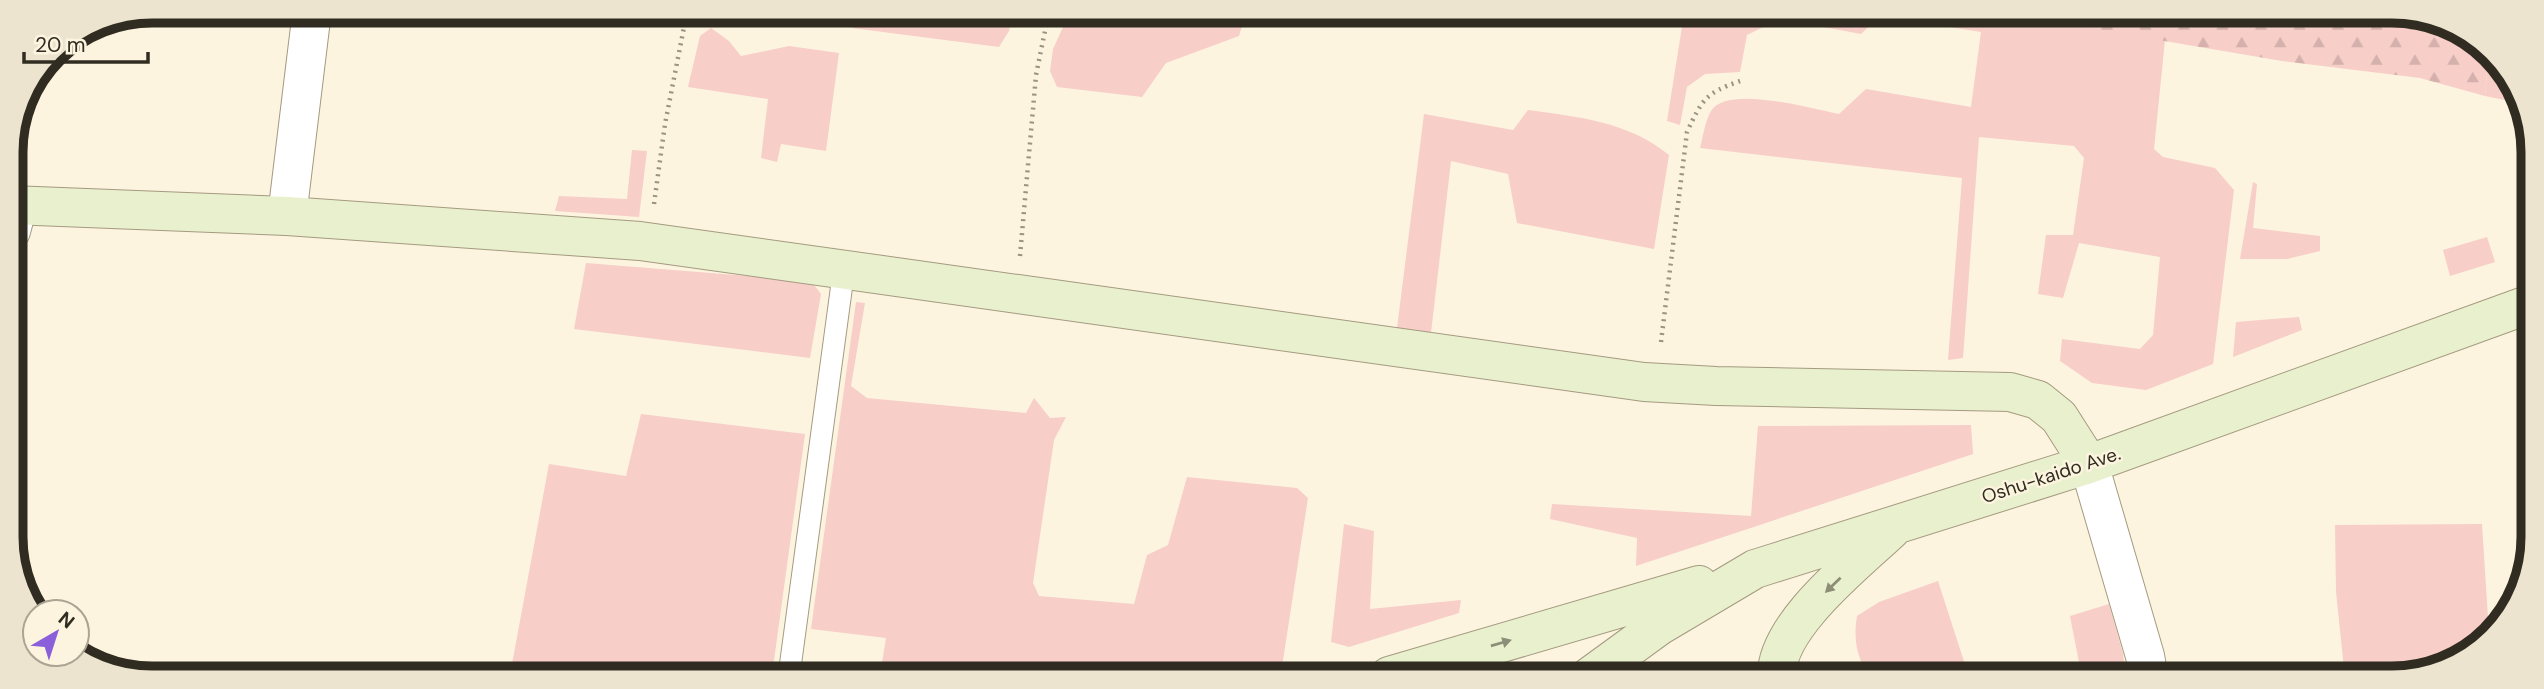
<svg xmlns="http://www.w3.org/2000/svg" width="2544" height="689" font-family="'DM Sans',sans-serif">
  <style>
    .green { fill: #f7cec8 }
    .forest { fill: url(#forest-firs) }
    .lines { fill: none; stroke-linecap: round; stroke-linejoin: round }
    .lane-casing { stroke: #a49a81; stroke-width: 23 }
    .street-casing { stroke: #a49a81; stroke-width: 40 }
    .secondary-casing { stroke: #a49a81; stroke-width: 40 }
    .path { stroke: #9a9383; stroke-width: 4.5; stroke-dasharray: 2 5; stroke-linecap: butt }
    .lane { stroke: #fff; stroke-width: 21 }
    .street { stroke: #fff; stroke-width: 38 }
    .secondary { stroke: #e9f0ce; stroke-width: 38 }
    .oneway { fill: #8c8e78 }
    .labels { text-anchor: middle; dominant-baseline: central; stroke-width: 5; stroke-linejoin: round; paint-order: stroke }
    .street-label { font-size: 19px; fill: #302c21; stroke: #fdf4df }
    .rim { fill: none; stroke: #302c21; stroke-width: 9 }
  </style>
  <defs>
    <pattern id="forest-firs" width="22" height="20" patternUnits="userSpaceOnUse" patternTransform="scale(1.75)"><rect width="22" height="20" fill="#f7cec8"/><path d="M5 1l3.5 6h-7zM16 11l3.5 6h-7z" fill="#d4b1ac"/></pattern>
  </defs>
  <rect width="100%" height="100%" fill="#fdf4df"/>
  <path class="green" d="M854 12H1013L1009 31 999 47 852 28Z
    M1070 12 1246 13 1239 36 1166 63 1142 97 1057 87 1050 71 1053 49Z
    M1684 14H2005L2165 40 2154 149 2163 157 2215 168 2234 190 2213 364 2146 390 2092 383 2060 361 2062 339 2140 349 2153 335 2160 257 2079 243 2063 298 2038 294 2046 235H2073L2084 158 2074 146 1979 137 1963 358 1948 360 1962 178 1700 148C1703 137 1705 121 1711 111 1727 84 1812 109 1839 114L1866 89 1971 107 1981 32 1880 16 1861 34 1780 19 1747 35 1740 72 1705 74 1687 87 1680 125 1667 121Z
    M711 28 729 41 741 56 789 46 839 53 826 151 781 144 777 162 761 158 768 99 688 87 700 36Z
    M2487 51 2498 58 2520 103 2485 96 2488 61Z
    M1528 110C1578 117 1627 121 1669 155L1654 249 1517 223 1508 174 1451 161 1431 333 1397 328 1424 114 1513 130Z
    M632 150 647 151 639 217 555 211 559 196 627 199Z
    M2253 182 2257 184 2253 228 2320 236V251L2287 259H2240Z
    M2487 237 2495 262 2450 276 2443 250Z
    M586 263 811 281 821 294 810 358 574 329Z
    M856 302 865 303 851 386 867 398 1026 413 1034 398 1050 418 1066 417 1054 440 1033 583 1039 596 1134 604 1147 555 1168 545 1187 477 1297 488 1308 498 1282 667 1241 676 880 675 886 638 811 629Z
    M2299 317 2302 330 2233 357 2236 322Z
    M641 414 805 434 772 675H587L512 664 549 464 626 476Z
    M1971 425 1973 454 1636 566 1637 538 1550 519 1552 504 1751 516 1758 426Z
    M1344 524 1374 531 1370 609 1461 600 1459 613 1349 647 1331 642Z
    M2482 524 2489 634 2482 644 2369 678H2345L2336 592 2335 525Z
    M1938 581 1969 677H1869C1857 657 1853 640 1857 616L1879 602Z
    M2109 604 2123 654 2126 678H2082L2070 616Z"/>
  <path class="forest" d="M2005 14 2429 15 2487 51 2488 61 2485 96 2420 78 2282 61Z
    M2482 644 2479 649 2401 678H2369Z"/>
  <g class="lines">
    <defs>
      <path id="lane" d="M789 675 844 269"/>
      <path id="street" d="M287 216 312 11
        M11 231 18 205
        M2089 464 2145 656 2149 678"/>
      <path id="secondary" d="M11 205 287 216 640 241 1644 382 1716 386 2010 392 2038 400 2059 417 2089 464
        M1389 676 1699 585
        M1589 677 1659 626 1755 569 2089 464 2530 304
        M1777 677C1774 627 1856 563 1891 530"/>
    </defs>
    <use href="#lane" class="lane-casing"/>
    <use href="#street" class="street-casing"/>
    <use href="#secondary" class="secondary-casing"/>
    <path class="path" d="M654 204 665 124 687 12
      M1020 256 1036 75 1046 26 1054 12
      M1661 342 1687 132C1702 100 1705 93 1740 81"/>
    <use href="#lane" class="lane"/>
    <use href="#street" class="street"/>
    <use href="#secondary" class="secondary"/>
  </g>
  <defs><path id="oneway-solid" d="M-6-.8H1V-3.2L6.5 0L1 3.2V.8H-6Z" transform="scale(1.75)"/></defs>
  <g class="oneway">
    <use href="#oneway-solid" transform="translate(1833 585) rotate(136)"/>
    <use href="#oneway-solid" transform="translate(1501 643) rotate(-16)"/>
  </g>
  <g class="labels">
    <g class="street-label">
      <text transform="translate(2051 475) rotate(-18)">Oshu-kaido Ave.</text>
    </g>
  </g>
  <path d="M0 0H2544V689H0ZM152 23H2392A129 129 0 0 1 2521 152V537A129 129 0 0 1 2392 666H152A129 129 0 0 1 23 537V152A129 129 0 0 1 152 23Z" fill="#ede4d0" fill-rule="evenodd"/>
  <path class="rim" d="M152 23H2392A129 129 0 0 1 2521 152V537A129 129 0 0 1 2392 666H152A129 129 0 0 1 23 537V152A129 129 0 0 1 152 23Z"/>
  <g transform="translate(56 633) rotate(39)"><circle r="33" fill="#fdf4df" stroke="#aba493" stroke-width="2"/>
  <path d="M0-5L12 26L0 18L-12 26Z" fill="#8b5fd9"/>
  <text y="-10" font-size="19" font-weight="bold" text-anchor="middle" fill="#302c21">N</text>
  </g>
  <path d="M24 52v10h124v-10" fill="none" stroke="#302c21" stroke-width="3.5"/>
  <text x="35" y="52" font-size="21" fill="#302c21" stroke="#fdf4df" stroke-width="5" paint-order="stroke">20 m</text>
</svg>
